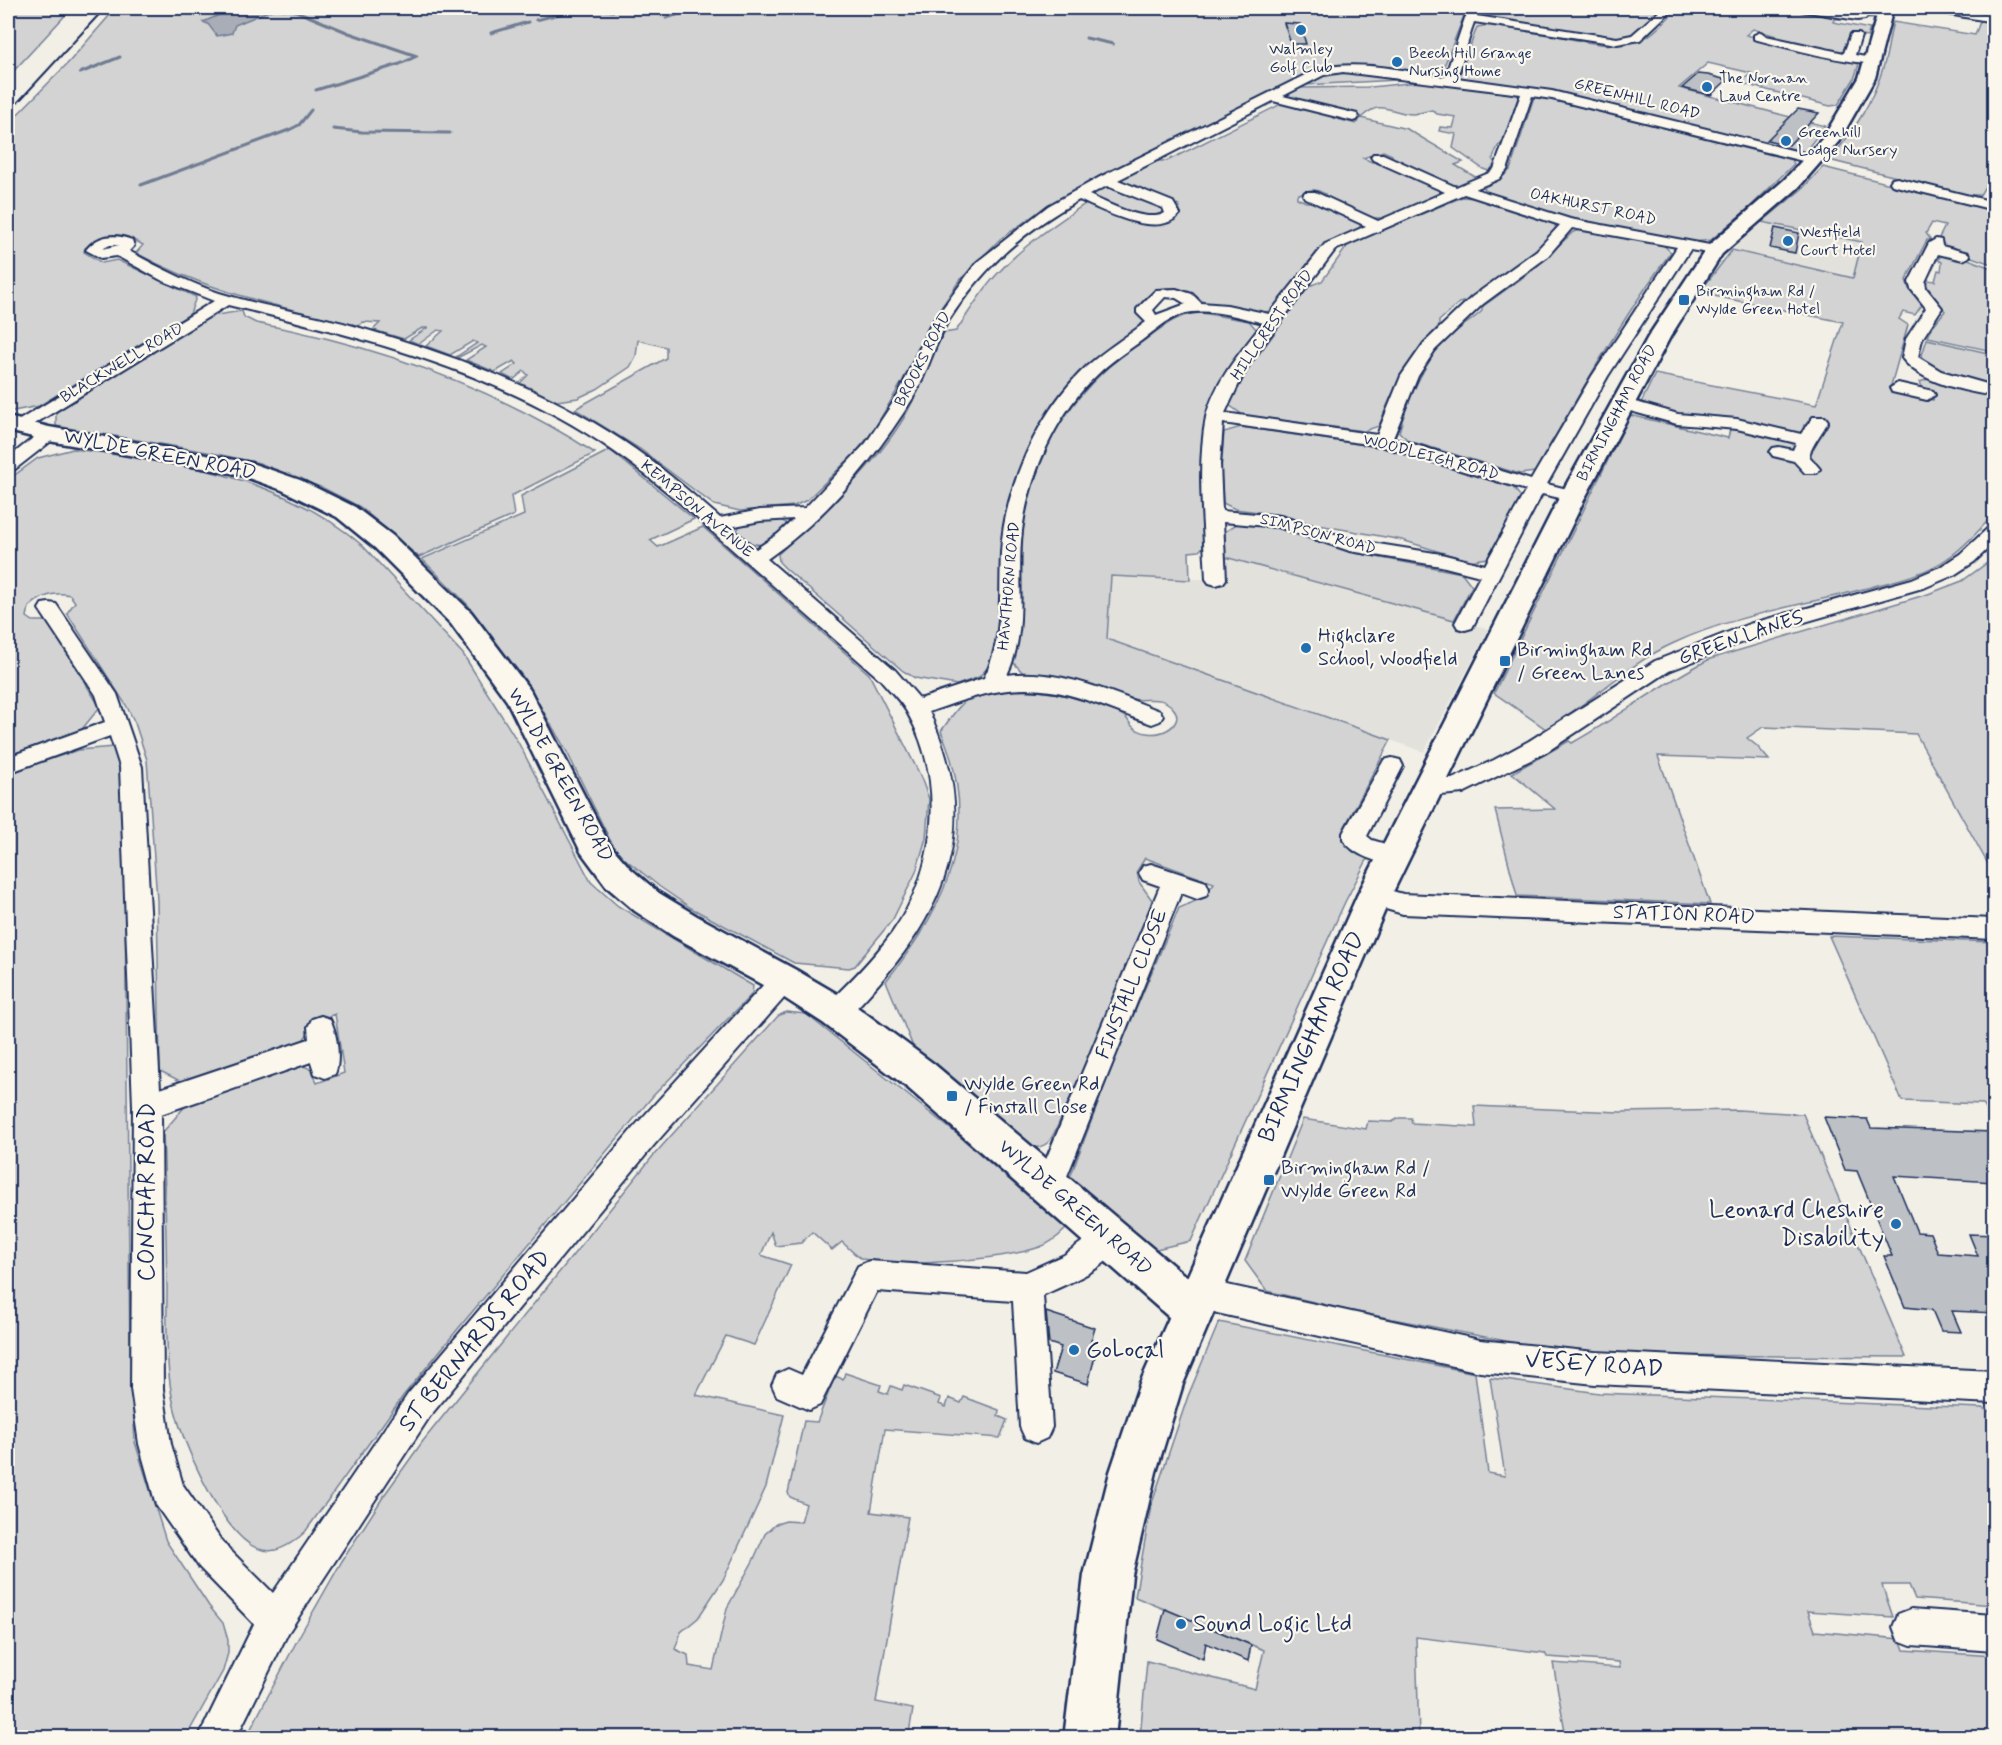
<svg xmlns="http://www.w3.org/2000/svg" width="2002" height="1745" font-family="Mynerve,sans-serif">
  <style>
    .built { fill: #e2e1dc }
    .green { fill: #d2d3d2; stroke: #768198; stroke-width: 1.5 }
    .water { fill: #a9adb7; stroke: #707b93; stroke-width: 1.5 }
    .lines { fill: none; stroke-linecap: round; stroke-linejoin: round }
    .stream { stroke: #707b93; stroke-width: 3 }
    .building { fill: #bdc0c4; stroke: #1b2f5e; stroke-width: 1.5 }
    .street-casing { stroke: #1b2f5e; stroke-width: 4 }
    .secondary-casing { stroke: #1b2f5e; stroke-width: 5 }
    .primary-casing { stroke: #1b2f5e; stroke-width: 5 }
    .street { fill: #fbf7ec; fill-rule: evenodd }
    .secondary { fill: #fbf7ec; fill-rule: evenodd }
    .primary { fill: #fbf7ec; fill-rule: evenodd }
    .rail { stroke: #1b2f5e; stroke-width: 2 }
    .poi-dot { fill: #1f6fb2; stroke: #fbf7ec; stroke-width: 2 }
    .labels { text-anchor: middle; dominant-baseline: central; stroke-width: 4.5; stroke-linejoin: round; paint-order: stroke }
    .far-poi-label { font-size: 16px; fill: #1b2f5e; stroke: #fbf7ec; text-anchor: start }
    .far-street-label { font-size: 16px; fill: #1b2f5e; stroke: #fbf7ec }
    .street-label { font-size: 20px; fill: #1b2f5e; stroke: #fbf7ec }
    .poi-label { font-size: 20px; fill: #1b2f5e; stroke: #fbf7ec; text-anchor: start }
    .near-street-label { font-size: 24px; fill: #1b2f5e; stroke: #fbf7ec }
    .near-poi-label { font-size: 24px; fill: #1b2f5e; stroke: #fbf7ec; text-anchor: start }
  </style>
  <rect width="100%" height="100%" fill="#f2efe6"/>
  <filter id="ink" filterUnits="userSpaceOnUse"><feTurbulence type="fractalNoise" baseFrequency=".0167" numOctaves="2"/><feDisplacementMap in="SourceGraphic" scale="12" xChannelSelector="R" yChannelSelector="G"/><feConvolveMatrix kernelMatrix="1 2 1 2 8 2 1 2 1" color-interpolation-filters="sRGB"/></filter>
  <g filter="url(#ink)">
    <path class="built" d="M1762 222 1863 242 1854 278 1732 250Z
      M1225 557 1489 629 1424 752 1107 639 1111 576 1227 580Z"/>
    <path class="green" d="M8 8H72L8 77Z
      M116 8H1467L1441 74 1433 76 1350 65 1333 66 1291 83 1103 174 1039 212 1000 239 959 281 927 329 902 382 872 433 855 453 807 500 794 506 740 511 714 505 640 449 575 409 666 358V347L638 340 636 356 630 367 597 389 578 398 557 401 520 383 528 375 524 371 513 380 502 374 517 364 514 361 495 372 466 360 486 347 482 345 459 357H456L477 343 473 341 450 355 426 346 443 331 438 330 419 344 409 340 427 328H422L404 339 373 330 380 323 363 322 359 326C282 307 207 292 136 253L143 245C124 233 102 232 85 248L84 252 102 263 117 260 196 297 190 314 39 406 8 412V124L69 62Z
      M1485 8H1662L1635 33 1619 38 1493 19 1482 13Z
      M1678 8H1795L1831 13 1827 16 1841 19H1834L1833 22 1870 29 1867 37 1850 34 1842 53 1775 38 1776 36 1753 29 1746 35 1859 64 1854 79 1838 105 1830 106 1740 83 1751 73 1708 63 1679 88 1825 126 1803 154 1459 77 1477 27C1525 16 1599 60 1643 39 1657 32 1667 18 1678 8Z
      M1981 19 1994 22V171L1980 195H1968L1829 160C1852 134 1873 101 1883 68 1888 53 1889 37 1893 22L1975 35Z
      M1342 71 1416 79 1305 85 1327 74Z
      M1428 81 1519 95 1503 143 1498 146 1493 158 1495 164 1489 171 1483 169 1453 148 1456 134 1439 131 1440 127 1453 128 1456 117 1437 114 1432 110C1426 111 1418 114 1413 114 1390 114 1383 98 1362 117L1289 98 1285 95 1298 88 1371 87Z
      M1534 97 1549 98 1792 160 1794 164 1751 206 1711 240 1694 242 1574 221 1486 193 1484 187 1497 181 1510 170Z
      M1283 103 1334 115 1333 118 1356 124 1361 118 1407 129 1463 162 1455 165 1477 178 1463 185H1449L1392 159V155L1383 151 1363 158 1372 162 1382 163 1439 189 1440 196 1423 201 1385 218H1369L1323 196 1325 194C1314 187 1308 190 1297 195V198L1306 202H1314L1360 223V229L1319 249 1272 311C1252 314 1227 311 1207 304 1203 303 1200 299 1196 296 1172 282 1151 285 1137 310L1138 315 1145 321 1144 324 1079 372 1043 422 1001 609 996 644 989 666 979 677 957 685 915 678 903 671 785 568 779 562 778 554C823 513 873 469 905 416 920 389 929 360 944 333L956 331C970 311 982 289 1000 271 1025 244 1057 223 1088 202 1112 212 1160 239 1181 214L1179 206 1123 183 1121 178 1153 161H1167Z
      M1823 167 1994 210V265L1943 247V243L1937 242 1945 226 1932 223 1926 233 1931 240H1927L1906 280 1909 289 1922 305 1915 315 1903 312 1899 319 1908 325 1890 389 1933 400 1934 393 1922 387 1920 382 1933 377 1994 394V514C1980 529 1965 547 1948 558 1926 574 1897 580 1871 587 1806 605 1736 614 1674 643 1627 664 1590 704 1546 729L1494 693 1630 415 1728 438 1730 429 1736 430 1737 426 1791 440 1797 446 1810 427 1804 425 1802 432 1798 434C1768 429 1660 418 1641 403L1655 374 1816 405 1843 322 1699 293 1732 250 1853 278 1862 242 1762 222 1802 189Z
      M1108 185 1162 204 1167 215 1143 218 1090 196 1089 194Z
      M1462 197 1477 198 1553 222 1556 228C1532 259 1497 278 1467 301L1459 303 1439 321V326C1411 356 1393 387 1379 426L1364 431 1243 415 1229 405 1251 365 1309 286 1322 281 1348 245Z
      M1584 229 1662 244 1671 252C1620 321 1577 398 1535 472L1520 474 1409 441 1399 432C1407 400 1429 350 1456 331 1465 324 1474 319 1482 311V307L1533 270 1573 232Z
      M1941 255 1968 259 1994 269V386L1936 369 1921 358 1927 339 1988 353V350L1928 337 1932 327 1945 311 1926 285 1927 280 1935 281 1938 270 1941 271 1942 262 1938 260Z
      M242 311 244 317 256 323C375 345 493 387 595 453L511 496 514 515 419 557 360 507 325 489 259 463 207 452 56 426V412L210 316Z
      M1202 313 1249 321 1257 330C1213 390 1198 413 1201 491 1202 509 1205 528 1204 546L1199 551 1189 552 1190 580 1111 576 1107 639 1391 740 1343 830 1352 847 1368 858 1345 902 1191 1241 1152 1250 1069 1180 1114 1061 1179 908 1203 898 1214 883 1145 858 1137 871 1139 882 1152 900 1147 919 1111 1007 1058 1125C1051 1140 1049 1147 1031 1148L914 1049 886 981C949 904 982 827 941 731 949 721 958 705 968 699 1006 678 1087 695 1124 716 1128 718 1128 722 1132 726 1140 734 1156 736 1167 730 1175 726 1181 717 1173 708 1161 694 1146 702 1131 699 1118 697 1108 690 1096 686 1073 678 1049 675 1024 674L1013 662C1026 621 1020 581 1022 540 1026 462 1072 389 1135 347 1157 332 1175 313 1202 313Z
      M1241 427 1386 448 1512 486 1521 497 1488 558 1469 561 1402 540 1313 524 1282 515 1235 509 1223 503 1221 471 1224 432Z
      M73 449C175 461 283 476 363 546L463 654 518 742 591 882 618 906 753 986 752 994 653 1096 462 1324 403 1396 305 1532C280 1555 260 1559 236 1532 212 1505 184 1446 175 1410 165 1371 167 1328 167 1288 166 1236 165 1184 163 1132L187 1104 301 1066C312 1067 314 1073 317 1083L344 1073 335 1014 310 1023V1030L302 1042 186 1084 160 1071 157 900 147 760 135 723 126 705 67 613 75 602 70 595C54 591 40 597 29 607L27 617 33 621H47L100 707 78 734 8 757V480L38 458Z
      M610 450 694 519 650 540 658 547 703 527 869 674 920 775 929 799 926 838 916 872 893 919 855 966 849 968 794 963 691 908 660 887 619 854 610 840 566 750 523 677 468 605 422 559 524 515 521 496Z
      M778 518 787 524 785 528 762 545 750 543 737 531 741 523Z
      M1238 523 1288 530 1355 553 1462 573 1472 586 1454 620 1225 557V532Z
      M1994 558V875L1916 734 1763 727 1747 738 1757 746 1769 760 1658 756 1710 904 1517 896 1495 810 1555 809 1512 773 1569 741 1572 743C1619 717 1662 683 1710 659L1928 594 1962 581Z
      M114 747 120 768 121 789 125 902 130 1354 135 1442 166 1541 209 1606 223 1623 228 1640V1653L223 1671 186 1737H8V773L78 750Z
      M1829 936 1994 942V1124L1983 1104 1902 1101Z
      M786 1012 806 1014 958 1135 1066 1229C1058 1237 1051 1243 1040 1247 1004 1259 899 1269 863 1259 856 1257 848 1247 842 1242L832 1250 812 1232 801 1243 776 1246 771 1232 761 1255 791 1265 754 1345 726 1336 696 1395 784 1415 766 1487 723 1580 698 1618 681 1632 675 1649 688 1655 689 1666 713 1670 727 1608 753 1561 765 1534 776 1524 786 1521 801 1522 806 1504 790 1497 788 1493 804 1421 817 1422 835 1376 843 1379 845 1373 881 1385 879 1391 888 1394 891 1386 902 1390 904 1385 941 1398 939 1404 946 1407 949 1398 961 1403 964 1397 999 1410 998 1416 1007 1420 1000 1438 885 1429 871 1512 908 1517 876 1702 913 1709 909 1733 922 1735 921 1737 246 1738 301 1633 342 1561 385 1494 423 1441 653 1156 778 1016Z
      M1474 1106 1620 1112 1738 1110 1803 1114 1906 1357 1638 1355 1526 1345 1347 1310 1267 1291 1245 1261 1303 1119 1366 1129 1368 1121 1392 1122 1399 1118H1411L1412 1123 1476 1127Z
      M1219 1322 1475 1373 1488 1473 1505 1476 1490 1378 1599 1393 1982 1408 1994 1413V1605L1915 1599 1909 1585H1882L1893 1617 1808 1611 1815 1631 1900 1639 1904 1650 1994 1656V1737H1566L1553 1663 1620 1668 1619 1662 1547 1657 1545 1653 1416 1637 1419 1737H1140L1147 1661 1255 1689 1264 1650 1135 1597 1151 1506 1188 1396Z"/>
    <path class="water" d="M225 8H276L235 25 232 33 217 36 208 24 203 22 224 13Z"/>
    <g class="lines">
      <path class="stream" d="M276 8 296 11 349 33 417 56 400 64 316 90
        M590 8 613 11
        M666 18 683 13 690 8
        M536 20 567 12 573 8
        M491 33 528 22
        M1086 38 1113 44
        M80 73 120 57
        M333 129 362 132 450 133
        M141 185 289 130 299 125 311 110"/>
    </g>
    <path class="building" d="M1284 23 1300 24 1306 44H1291Z
      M1698 74 1708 75 1727 80 1711 95 1682 88Z
      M1798 109 1819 113 1789 145 1767 140Z
      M1775 228 1799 233 1795 253 1770 248Z
      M1824 1117 1867 1119 1871 1128 1994 1132V1182L1894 1176 1917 1232 1930 1233 1938 1253 1978 1256 1969 1234 1995 1235V1313L1952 1311 1961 1332 1941 1331 1932 1310 1905 1307 1884 1256H1892L1857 1171 1845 1170Z
      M1046 1312 1095 1328 1087 1354 1095 1356 1088 1384 1053 1373 1061 1347 1049 1343Z
      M1165 1609 1251 1645 1248 1661 1206 1643 1203 1659 1157 1639Z"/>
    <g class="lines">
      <defs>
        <path id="street" d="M1472 8H1482L1477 16 1617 38 1632 35 1663 8H1674L1640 40 1617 44 1474 22 1457 78 1552 91 1820 157 1822 160 1815 164 1552 99 1532 96 1507 170 1499 179 1475 189 1570 219 1715 246 1722 250 1715 254 1690 250 1608 376 1547 484 1579 492 1582 496 1579 500 1573 501 1542 494 1472 628 1465 630 1458 628 1455 623 1480 576 1441 566 1350 551 1278 527 1223 522 1226 579 1223 583 1216 585 1209 583 1206 579C1204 527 1196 469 1206 417 1214 382 1242 350 1263 323 1238 317 1208 307 1183 314 1167 319 1154 331 1141 341 1126 352 1111 361 1098 374 1056 413 1029 475 1022 531 1016 579 1029 630 1007 675 1059 668 1113 693 1160 711L1163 716 1160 721 1152 724C1130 717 1108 707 1086 700 1024 679 988 691 929 712 989 839 936 928 845 1020L836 1023 827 1020 823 1012 827 1004C850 982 873 959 892 933 937 870 946 780 907 712 900 700 889 690 881 680 832 637 783 594 734 551 695 516 656 480 612 450 498 371 361 337 228 305L23 431H11L8 427 214 301 161 280 117 256 101 258 86 250C97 235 115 233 132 240L134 246 129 251C162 269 196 287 233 297 274 309 316 315 357 327 450 354 543 388 623 441 658 464 689 491 720 518L760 510 805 508 866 443 898 395 931 324 977 262 1048 206 1100 177 1317 69C1359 59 1403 71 1445 77L1465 18ZM1343 72 1521 94 1494 169 1489 173 1456 187 1383 154H1373L1371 157 1373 160 1445 192 1378 221 1315 192H1305L1303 195 1305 198 1366 226 1325 244 1269 314 1227 305 1201 303 1192 294 1176 289 1156 290 1137 309V313L1146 322C1126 337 1105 350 1087 366 1039 410 1004 488 1001 553 999 596 1004 639 984 678L920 699 895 670 767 559C826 518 875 459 913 398 927 375 933 347 947 323 981 269 1023 231 1079 200 1104 211 1158 240 1180 214L1173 202 1118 180 1273 101 1353 121 1357 120 1359 117 1357 114 1283 96 1324 75ZM1107 186 1163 208 1165 213C1147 224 1107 203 1089 195ZM1464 194 1560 225 1537 250 1472 297 1424 343 1401 376 1377 435 1225 413 1248 365 1335 250ZM1572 228 1677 247 1592 376 1531 480 1393 438 1418 376 1435 350 1483 304 1547 257ZM110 245H119L102 249ZM1165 297 1176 298 1186 304 1156 315 1153 310ZM1223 423 1381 446 1526 490 1485 565 1441 554 1353 540 1280 516 1222 511 1220 464ZM794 519 778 534 756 549 730 527 760 521Z
          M1797 8H1819L1857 14 1864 10 1884 12 1889 15 1884 18 1867 17 1865 19 1857 20 1802 11Z
          M1925 8H1946L1994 16V22L1930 11Z
          M1761 32 1766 36 1844 53 1851 34H1859L1861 36 1855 55 1876 59 1878 61C1867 70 1773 44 1754 39V35Z
          M1897 178 1994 202V210L1892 185 1890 182 1892 179Z
          M1936 239 1941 240 1942 246 1968 253 1970 256 1963 260 1938 254 1925 282 1926 288 1942 308 1922 339 1918 357 1941 371 1994 386V396C1965 391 1920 383 1902 358L1906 339 1926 308 1911 289 1909 282 1929 243Z
          M1898 383 1933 391 1935 395 1927 400 1892 392 1890 388Z
          M1622 398 1678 414 1737 419 1801 434 1813 417H1825L1828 421C1822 434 1813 442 1809 456L1820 469 1817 473H1805L1794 461 1773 456 1770 452 1773 448 1779 447 1793 450 1796 443 1737 429 1677 424 1616 407 1614 403 1616 399Z
          M49 429 55 430 58 434 55 438 14 470 8 471V458L43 430Z
          M1994 527V543L1974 562 1954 575 1926 587 1763 634 1669 671 1545 753 1463 793 1441 795 1421 789 1418 783 1421 777 1429 775 1442 779H1452L1494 760 1529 741 1655 661 1749 624 1912 579 1940 567 1960 554 1987 529Z
          M49 603 56 604 117 694 142 767 160 1089 309 1039 308 1027 312 1019 321 1016 330 1019C337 1033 341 1060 335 1074L325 1078 315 1074 311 1062 161 1114 163 1389 171 1444 183 1485 223 1543 273 1593 408 1394 634 1127 775 972 784 969 793 972 797 980 793 988 654 1145 430 1416 288 1633 236 1738H198L254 1624 199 1567 156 1505 139 1444 131 1389 133 1106 120 767 110 736 8 773V757L105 722 96 695 39 609 42 604Z
          M1392 758 1400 760 1403 766 1367 836 1372 840 1402 849 1406 855 1402 861C1384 867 1353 856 1343 839V833L1384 760Z
          M1151 864 1206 882 1209 889 1206 896 1197 899 1181 893 1063 1186 1059 1195 1049 1199 1039 1195 1035 1186 1160 886 1143 880 1139 873 1143 866Z
          M1374 886 1403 894 1994 919V939L1403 914 1365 903 1362 896 1365 889Z
          M1110 1225 1120 1229 1125 1239C1113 1266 1069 1283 1043 1295L1052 1427 1047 1438 1036 1443 1025 1438 1020 1427 1013 1301 877 1291 820 1405 809 1410 777 1396 772 1385 777 1374 788 1369 802 1375 858 1266 869 1261 1026 1272 1064 1255 1100 1229Z
          M1201 1276 1218 1283 1480 1340 1595 1352 1994 1371V1403L1595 1384 1480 1372 1217 1313 1190 1302 1186 1291 1190 1280Z
          M1911 1609 1994 1615V1651L1911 1645 1898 1640 1893 1627 1898 1614Z"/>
        <path id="secondary" d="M8 417 49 427 251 463 300 480 355 507 393 536 471 612 530 690 609 844 631 869 659 893 697 916 796 970 849 1001 934 1064 1208 1295 1214 1310 1208 1325 1193 1331 1178 1325 908 1088 823 1023 772 990 673 936 635 911 607 887 581 852 507 701 451 624 375 548 337 517 282 490 237 474 49 441 8 431Z"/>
        <path id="primary" d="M1879 8H1893L1875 78 1839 141 1798 188 1722 254 1670 337 1586 496 1391 896 1183 1384 1156 1472 1132 1575 1115 1738H1064L1084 1575 1110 1472 1140 1383 1357 896 1560 496 1648 337 1708 246 1784 180 1823 138 1859 78Z"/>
      </defs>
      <use href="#street" class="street-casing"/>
      <use href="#secondary" class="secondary-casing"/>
      <use href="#primary" class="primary-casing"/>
      <use href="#street" class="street"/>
      <use href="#secondary" class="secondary"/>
      <use href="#primary" class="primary"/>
      <path class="rail" d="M8 113 105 8"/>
    </g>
  </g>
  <g class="poi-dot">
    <circle cx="1301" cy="30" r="6"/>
    <circle cx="1397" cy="62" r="6"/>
    <circle cx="1707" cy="87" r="6"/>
    <circle cx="1786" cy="141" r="6"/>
    <circle cx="1788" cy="241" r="6"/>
    <rect x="1678" y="294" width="12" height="12" rx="3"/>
    <circle cx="1306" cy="648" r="6"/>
    <rect x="1499" y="655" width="12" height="12" rx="3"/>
    <rect x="946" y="1090" width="12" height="12" rx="3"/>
    <rect x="1263" y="1174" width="12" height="12" rx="3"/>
    <circle cx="1896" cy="1224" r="6"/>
    <circle cx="1074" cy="1350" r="6"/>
    <circle cx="1181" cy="1624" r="6"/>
  </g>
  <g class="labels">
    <g class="far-poi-label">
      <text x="1301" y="49" text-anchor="middle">Walmley<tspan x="1301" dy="18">Golf Club</tspan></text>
      <text x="1409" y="53">Beech Hill Grange<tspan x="1409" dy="18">Nursing Home</tspan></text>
      <text x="1719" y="78">The Norman<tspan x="1719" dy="18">Laud Centre</tspan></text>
      <text x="1798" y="132">Greenhill<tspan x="1798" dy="18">Lodge Nursery</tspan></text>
      <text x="1800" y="232">Westfield<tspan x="1800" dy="18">Court Hotel</tspan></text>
      <text x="1696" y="291">Birmingham Rd /<tspan x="1696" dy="18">Wylde Green Hotel</tspan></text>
    </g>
    <g class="far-street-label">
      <text transform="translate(1637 99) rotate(14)">GREENHILL ROAD</text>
      <text transform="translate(1593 207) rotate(12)">OAKHURST ROAD</text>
      <text transform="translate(1272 325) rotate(-55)">HILLCREST ROAD</text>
      <text transform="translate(923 359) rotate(-63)">BROOKS ROAD</text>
      <text transform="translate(122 363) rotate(-31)">BLACKWELL ROAD</text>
      <text transform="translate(1617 413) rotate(-62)">BIRMINGHAM ROAD</text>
      <text transform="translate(1431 457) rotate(15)">WOODLEIGH ROAD</text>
      <text transform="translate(697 509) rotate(40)">KEMPSON AVENUE</text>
      <text transform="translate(1318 534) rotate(15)">SIMPSON ROAD</text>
      <text transform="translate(1009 586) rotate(-85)">HAWTHORN ROAD</text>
    </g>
    <g class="street-label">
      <text transform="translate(160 455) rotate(11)">WYLDE GREEN ROAD</text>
      <text transform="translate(1741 638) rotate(-19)">GREEN LANES</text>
      <text transform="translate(560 775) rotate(61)">WYLDE GREEN ROAD</text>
      <text transform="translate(1684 915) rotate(2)">STATION ROAD</text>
      <text transform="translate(1132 984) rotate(-68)">FINSTALL CLOSE</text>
      <text transform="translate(1075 1208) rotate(41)">WYLDE GREEN ROAD</text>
    </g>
    <g class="poi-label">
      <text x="1318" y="636">Highclare<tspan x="1318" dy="23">School, Woodfield</tspan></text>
      <text x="1517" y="650">Birmingham Rd<tspan x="1517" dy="23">/ Green Lanes</tspan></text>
      <text x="964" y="1084">Wylde Green Rd<tspan x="964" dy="23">/ Finstall Close</tspan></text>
      <text x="1281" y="1168">Birmingham Rd /<tspan x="1281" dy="23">Wylde Green Rd</tspan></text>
    </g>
    <g class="near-street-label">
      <text transform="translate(1312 1037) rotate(-66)">BIRMINGHAM ROAD</text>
      <text transform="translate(147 1192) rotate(-90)">CONCHAR ROAD</text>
      <text transform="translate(475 1341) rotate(-51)">ST BERNARDS ROAD</text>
      <text transform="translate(1594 1365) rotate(4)">VESEY ROAD</text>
    </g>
    <g class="near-poi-label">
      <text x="1884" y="1210" text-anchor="end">Leonard Cheshire<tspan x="1884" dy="28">Disability</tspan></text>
      <text x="1086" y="1350">GoLocal</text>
      <text x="1193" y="1624">Sound Logic Ltd</text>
    </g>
  </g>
  <rect width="2002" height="1745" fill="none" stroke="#fbf7ec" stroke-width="30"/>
  <rect x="15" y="15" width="1972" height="1715" fill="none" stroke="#1b2f5e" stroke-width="2" filter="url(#ink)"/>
</svg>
